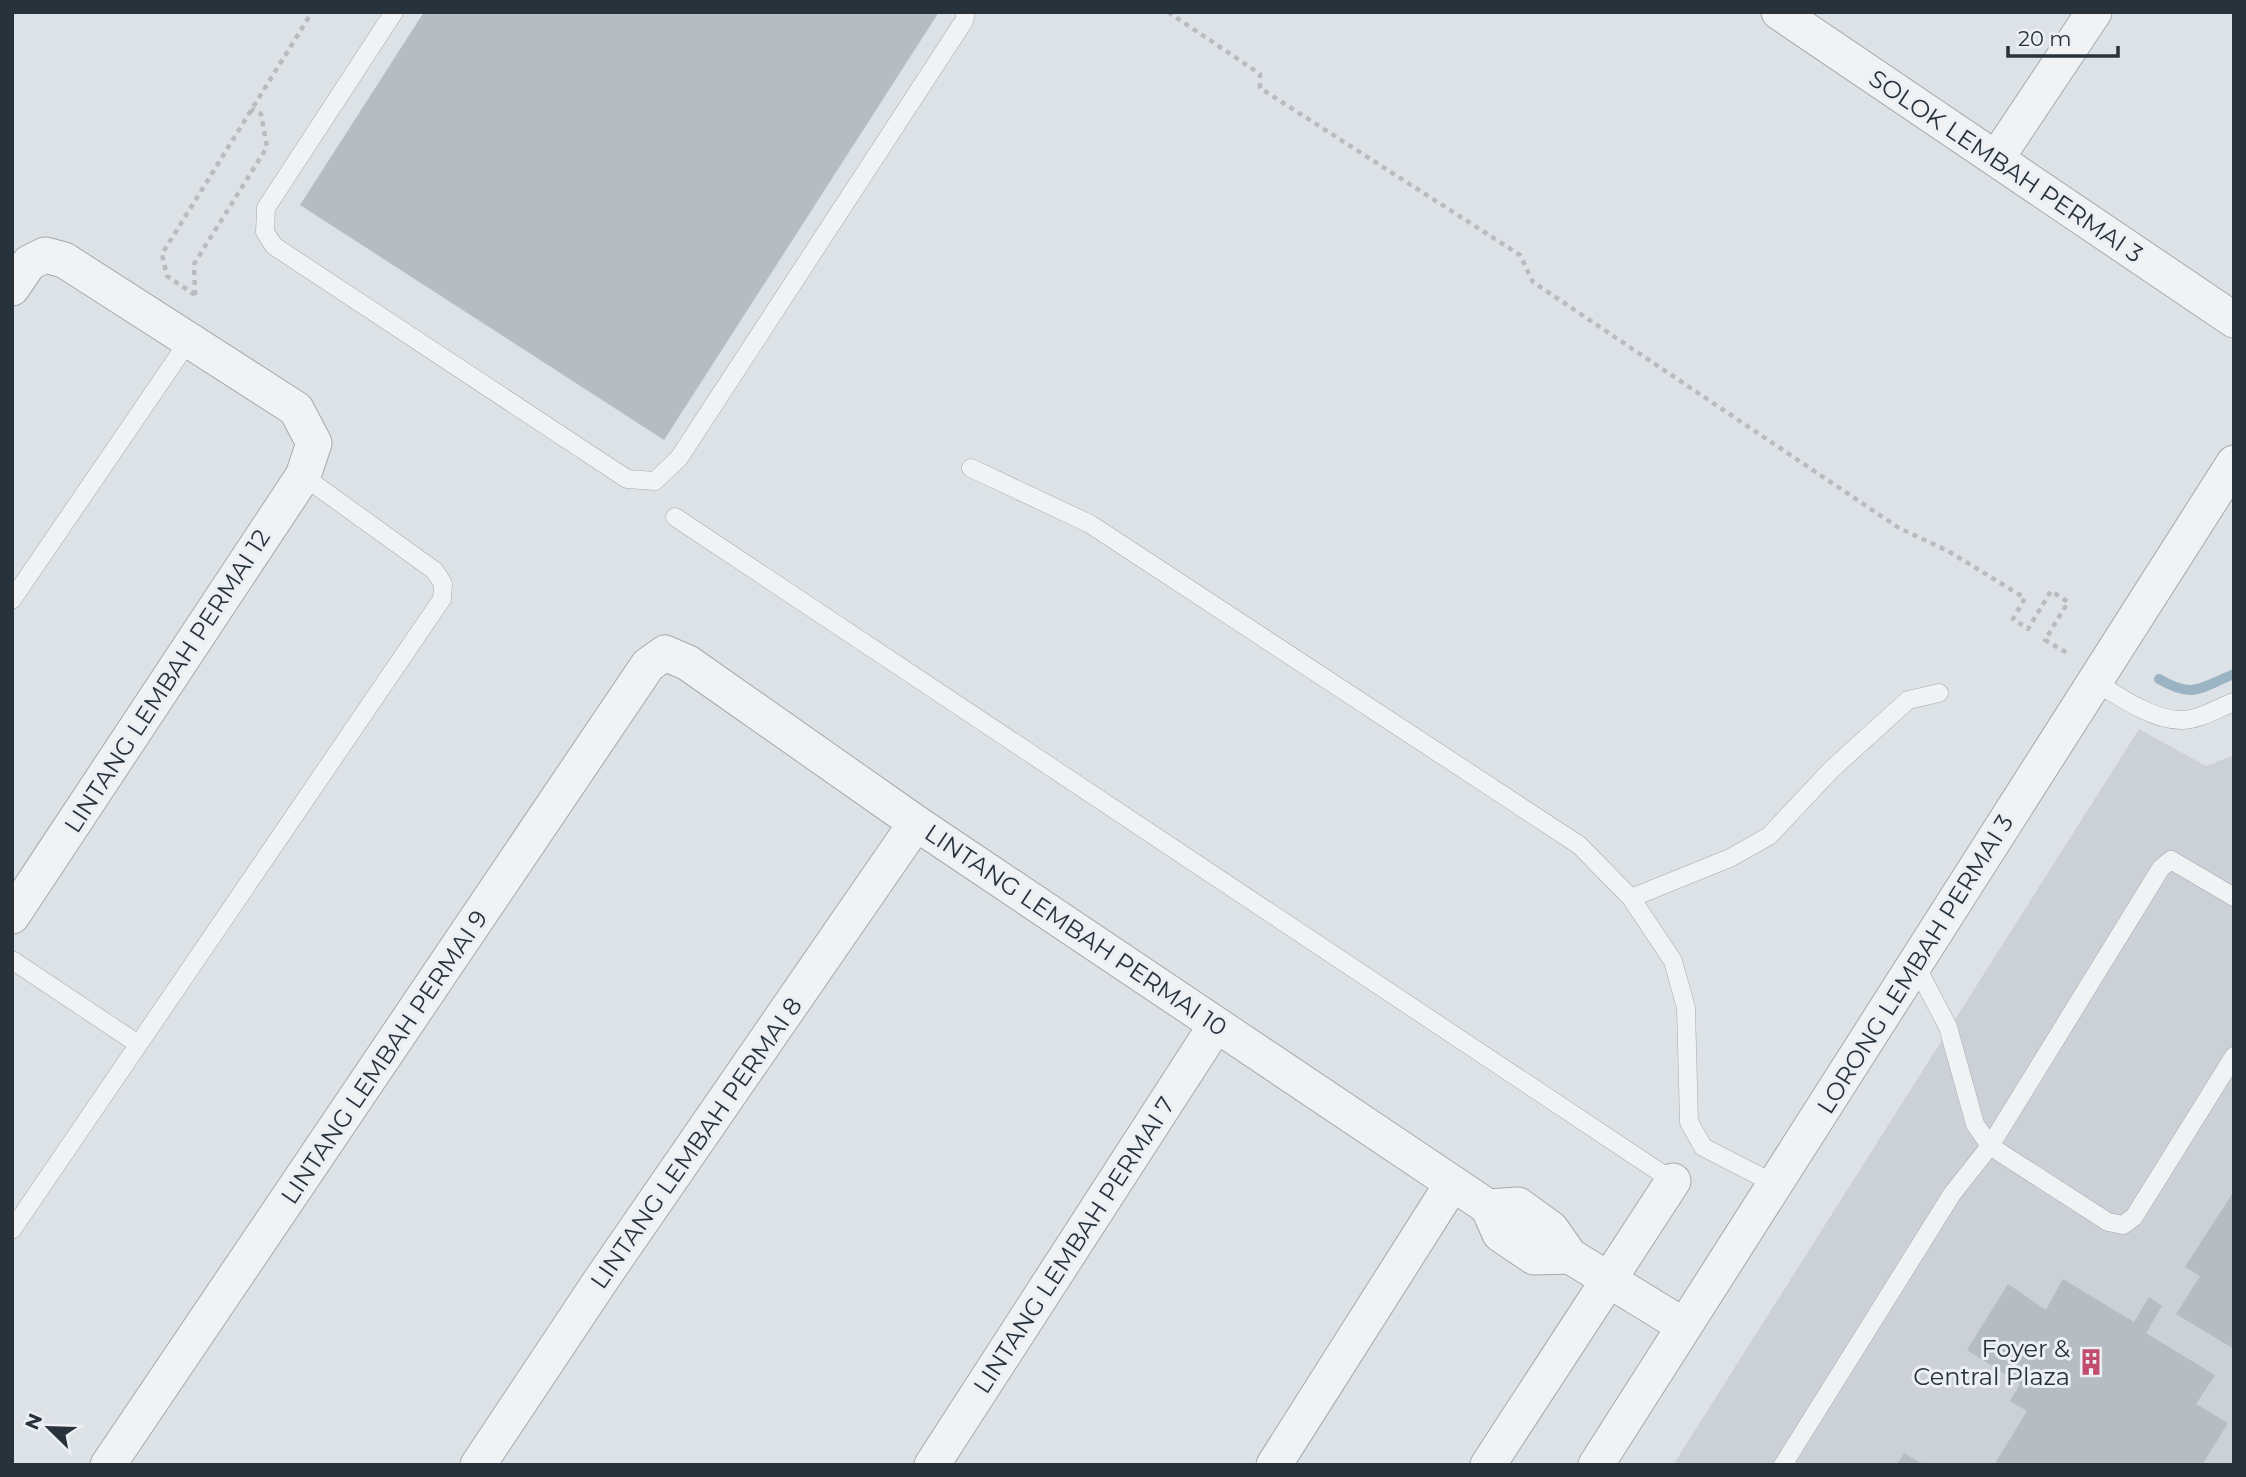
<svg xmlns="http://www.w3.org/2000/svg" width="2246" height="1477" font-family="Montserrat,sans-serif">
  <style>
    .built { fill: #ccd1d7 }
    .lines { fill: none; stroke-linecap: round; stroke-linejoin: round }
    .stream { stroke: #9bb4c3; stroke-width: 10 }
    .building { fill: #b5bcc2 }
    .service-casing { stroke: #a3aaaf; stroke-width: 19 }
    .minor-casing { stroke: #a3aaaf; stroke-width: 37 }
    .path { stroke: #b8bcc0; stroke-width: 4.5; stroke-dasharray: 5 5; stroke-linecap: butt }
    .service { stroke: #f0f2f4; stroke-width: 18 }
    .minor { stroke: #f0f2f4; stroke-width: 35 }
    .labels { text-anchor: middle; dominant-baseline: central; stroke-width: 6; stroke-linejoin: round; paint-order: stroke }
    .street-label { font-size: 24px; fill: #28323b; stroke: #ecf0f4 }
    .poi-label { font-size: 24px; fill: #28323b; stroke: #ecf0f4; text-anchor: end }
  </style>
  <rect width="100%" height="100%" fill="#dde2e6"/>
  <path class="built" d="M2139 729 2206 766 2234 755V1465H1673Z"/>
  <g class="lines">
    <path class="stream" d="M2159 679C2193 699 2200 688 2234 674"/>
  </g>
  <path class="building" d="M424 12H939L664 440 300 205Z
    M2234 1191V1349L2176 1314 2200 1276 2185 1267Z
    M2063 1279 2134 1322 2149 1297 2162 1306 2146 1333 2215 1375 2196 1404 2228 1423 2202 1465H1994L2027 1411 2010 1401 2020 1384 1967 1350 2008 1284 2046 1310Z
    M1904 1453 1924 1465H1897Z"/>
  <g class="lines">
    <defs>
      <path id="service" d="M394 12 266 208 265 232 274 246 627 479 655 481 679 458 964 21 966 12
        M971 468 1090 524 1579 845 1631 898 1673 961 1686 1008 1689 1122 1703 1147 1775 1184
        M675 517 1673 1181
        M12 600 190 339
        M2094 681C2118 696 2152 720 2181 720 2199 720 2218 708 2234 702
        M1631 898 1730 858 1769 836 1831 770 1908 700 1939 693
        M12 960 138 1044
        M1915 964 1948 1027 1975 1124 1990 1146 2108 1222 2123 1225 2134 1217 2234 1056
        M12 1230 442 599 443 584 435 571 303 476
        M1783 1465 1952 1194 1990 1146 2161 868 2171 860 2234 897"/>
      <path id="minor" d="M1779 12 2234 320
        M1996 159 2094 12
        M12 288 29 263 45 255 64 260 296 409 314 443 303 476 12 916
        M1488 1207 1518 1205 1551 1229 1570 1256 1684 1326
        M108 1465 648 665 665 653 688 663 916 823 1488 1207 1500 1234 1534 1257 1570 1256
        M478 1465 601 1280 916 823
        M932 1465 1216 1025
        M1274 1465 1452 1184
        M1488 1465 1673 1181
        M1596 1465 2234 463"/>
    </defs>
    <use href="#service" class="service-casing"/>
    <use href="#minor" class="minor-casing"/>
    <path class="path" d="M1168 12 1260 74V88L1520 255 1533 282 1899 528 1948 551 2025 598 2013 619 2028 629 2051 591 2068 602 2045 640 2069 654
      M195 295 167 276 162 254 312 12
      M195 295 194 264 267 147 261 114 251 109"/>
    <use href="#service" class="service"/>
    <use href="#minor" class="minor"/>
  </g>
  <defs>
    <symbol id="building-bare" viewBox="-9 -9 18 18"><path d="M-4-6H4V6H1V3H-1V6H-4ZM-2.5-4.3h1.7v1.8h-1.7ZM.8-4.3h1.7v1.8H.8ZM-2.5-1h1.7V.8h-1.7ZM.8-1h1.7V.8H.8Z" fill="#c14c6e" stroke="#ecf0f4" stroke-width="2.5" paint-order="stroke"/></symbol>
  </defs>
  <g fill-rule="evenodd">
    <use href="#building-bare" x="2072" y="1343" width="38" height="38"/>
  </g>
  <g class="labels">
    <g class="street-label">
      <text transform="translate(2006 166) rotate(34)">SOLOK LEMBAH PERMAI 3</text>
      <text transform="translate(167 681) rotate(-57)">LINTANG LEMBAH PERMAI 12</text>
      <text transform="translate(1076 930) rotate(34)">LINTANG LEMBAH PERMAI 10</text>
      <text transform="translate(1915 964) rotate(-58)">LORONG LEMBAH PERMAI 3</text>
      <text transform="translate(384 1057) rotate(-56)">LINTANG LEMBAH PERMAI 9</text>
      <text transform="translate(696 1143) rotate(-55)">LINTANG LEMBAH PERMAI 8</text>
      <text transform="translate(1074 1245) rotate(-57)">LINTANG LEMBAH PERMAI 7</text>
    </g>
    <g class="poi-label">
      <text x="2070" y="1348">Foyer &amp;<tspan x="2070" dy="28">Central Plaza</tspan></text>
    </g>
  </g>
  <rect width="2246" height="1477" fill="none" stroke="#28323b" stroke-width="28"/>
  <g transform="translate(49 1428) rotate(293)" stroke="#ecf0f4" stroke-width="5" paint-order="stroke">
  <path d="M0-5L12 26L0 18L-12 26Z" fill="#28323b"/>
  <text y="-10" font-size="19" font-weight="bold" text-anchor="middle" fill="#28323b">N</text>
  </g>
  <path d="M2008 46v10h110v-10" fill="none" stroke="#28323b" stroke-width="3.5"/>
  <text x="2018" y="46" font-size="21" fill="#28323b" stroke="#ecf0f4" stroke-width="5" paint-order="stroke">20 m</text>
</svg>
